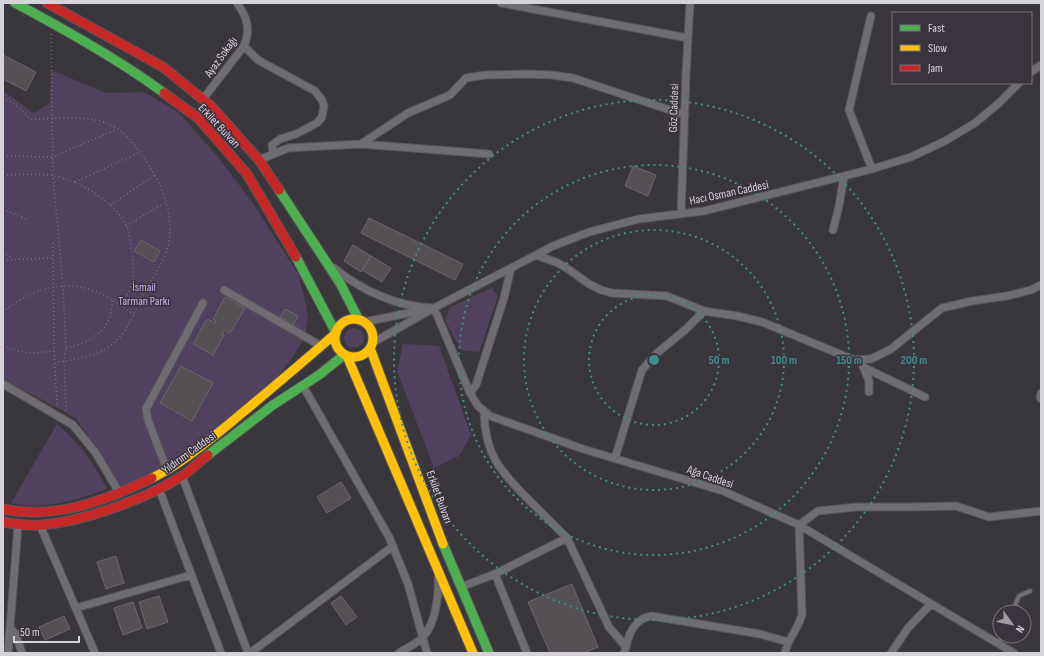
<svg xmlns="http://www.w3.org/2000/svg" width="1044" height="656" font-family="'Sofia Sans Condensed',sans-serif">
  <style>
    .green { fill: #50415e }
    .building { fill: #545054; stroke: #6b676b }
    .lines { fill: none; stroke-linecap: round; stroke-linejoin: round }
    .lane-casing { stroke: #58565a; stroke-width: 5.5 }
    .street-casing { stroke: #58565a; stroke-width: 9 }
    .fast-casing { stroke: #58565a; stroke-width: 11 }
    .slow-casing { stroke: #58565a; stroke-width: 11 }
    .jam-casing { stroke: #58565a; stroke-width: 11 }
    .path { stroke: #767378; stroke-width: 1.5; stroke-dasharray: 1 3; stroke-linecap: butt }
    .lane { stroke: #706d72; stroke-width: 3.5 }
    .street { stroke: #706d72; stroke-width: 7 }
    .fast { stroke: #4caf50; stroke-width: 9 }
    .slow { stroke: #ffc107; stroke-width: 9 }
    .jam { stroke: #c62828; stroke-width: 9 }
    .ring { fill: none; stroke: #418d89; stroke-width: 2; stroke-dasharray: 2 4 }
    .labels { text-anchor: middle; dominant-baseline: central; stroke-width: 3; stroke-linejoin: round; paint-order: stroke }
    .street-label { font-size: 12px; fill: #d6d2d9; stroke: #3a343f }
    .park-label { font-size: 12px; fill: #d0adf1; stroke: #3a343f }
    .centre { fill: #418d89; stroke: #3a343f; stroke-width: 2 }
    .ring-label { font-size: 12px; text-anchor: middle; font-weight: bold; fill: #418d89; stroke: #3a343f; stroke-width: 3; stroke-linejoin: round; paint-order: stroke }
  </style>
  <rect width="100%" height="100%" fill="#3a373c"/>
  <path class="green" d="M51 70 106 93 144 92 178 112 219 158 254 205 298 274 306 303 308 319 305 336 301 344 289 362 273 382 202 440 161 467 122 488 76 418 3 379V91L34 113 50 103Z
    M492 288 498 296 479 352 461 350 445 320 450 307Z
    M344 338a10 10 0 1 1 20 0a10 10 0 1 1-20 0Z
    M403 344 439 346 471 435 459 456 434 468 397 371Z
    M57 424C79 443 95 464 107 489 76 500 43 511 11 503Z"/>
  <path class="building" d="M3 55 36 72 26 91 3 79Z
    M633 166 656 175 648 196 625 186Z
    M369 218 463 264 455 280 361 233Z
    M141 240 160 251 154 262 134 251Z
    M353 245 371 256 361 272 344 261Z
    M371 256 391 268 382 282 362 270Z
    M225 297 245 308 230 333 224 330 222 334 224 335 213 355 193 344 207 319 215 323 216 321 213 319Z
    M285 309 298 316 293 325 280 317Z
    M181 366 213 383 192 421 160 403Z
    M341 482 351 498 327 513 317 497Z
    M116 556 124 583 106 589 97 562Z
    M572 584 598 647 584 653H550L528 602Z
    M159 596 168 622 147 629 139 602Z
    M341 596 357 617 346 625 331 603Z
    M133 602 142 628 123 635 114 608Z
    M64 616 70 629 45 640 39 627Z"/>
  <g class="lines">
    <defs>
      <path id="lane" d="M1012 612 1019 596 1030 591
        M999 644 1002 636"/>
      <path id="street" d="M501 3 688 38
        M871 16 849 110 872 169
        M244 46 258 60 315 91 322 100 324 106 322 117 317 123 296 134 280 139 272 145 273 154
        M1031 72 1041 65
        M203 99 244 46C251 29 247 17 237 3
        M489 154 361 144 408 113 450 95 466 78 486 75 527 74 552 75 573 78 685 115
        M259 160 288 148 361 144
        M681 214 686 74 690 3
        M833 230 839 206 844 176
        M536 255 558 263 568 269 589 284 601 290 612 293 667 296 704 311 737 316 762 322 854 360 871 359 891 349 942 308 972 301 1007 296 1031 290 1041 285
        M334 268C362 291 398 307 434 308
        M224 290 321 346
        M434 308 470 393 478 406 490 416 583 449 723 491 799 525 1014 653
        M364 322 424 310
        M372 343 434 308 536 255 553 246 589 232 639 219 704 211 872 169 911 157 945 141 975 123 998 104 1019 83
        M863 366 869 381V392
        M863 367 925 397
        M3 384 73 425 95 452 119 492
        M303 386 389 537 408 584 427 653
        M470 393 476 385 504 298 511 268
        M1041 393 1040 397 1041 399
        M484 412C485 454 499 470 528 499 541 512 554 525 567 538
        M615 458 642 370 657 353 685 330 704 311
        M167 470 148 420 146 409 203 303
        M182 476 248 653
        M159 489 221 653
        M40 525 95 653
        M495 574 527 653
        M461 587 495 574 567 538 609 627 626 647 624 653
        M76 608 191 575
        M10 628 15 633 22 653
        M626 647C629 632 635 619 651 616L760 634 788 642
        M8 653 18 525
        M250 653 393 546
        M399 653C406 648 417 644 423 637 436 623 439 595 438 577
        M785 653C788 638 799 628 802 614L799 525 818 511 857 507H913L956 506 989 517 1041 511
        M891 653 908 628 931 604"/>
      <path id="fast" d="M15 3C66 30 118 59 164 93
        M279 190 340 283 359 320
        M296 257 336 333
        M208 455 273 405 319 375 344 355
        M443 544 489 653"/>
      <path id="slow" d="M335 338a19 19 0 1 1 38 0a19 19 0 1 1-38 0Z
        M370 348 443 544
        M347 356 473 653
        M152 478C181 464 204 444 229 424 265 394 301 364 336 333"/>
      <path id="jam" d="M47 3 163 67 211 106 259 160 279 190
        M164 93 198 118 247 174 296 257
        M3 509C55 520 105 501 152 478
        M3 522C15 524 27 526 40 525 82 522 146 499 182 476 191 470 199 462 208 455"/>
    </defs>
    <use href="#lane" class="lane-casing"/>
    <use href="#street" class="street-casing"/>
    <use href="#fast" class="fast-casing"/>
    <use href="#slow" class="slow-casing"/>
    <use href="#jam" class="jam-casing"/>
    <path class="path" d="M51 34 53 175 63 287 66 348 64 361 66 411
      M3 97 20 108 27 116 32 119C56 119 89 114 110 125 126 132 136 146 146 161 163 186 175 215 168 246 163 264 151 280 142 297 133 315 126 335 109 347 94 358 72 359 55 363
      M3 156 53 157 117 129
      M3 175C17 175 42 173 55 176 80 181 117 203 127 227 130 233 130 241 131 248 135 275 136 282 121 305
      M75 182 140 152
      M110 205 155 175
      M3 209 28 220
      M126 226 166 202
      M53 243 54 351 57 406
      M3 252 13 259
      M3 260 53 258
      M3 312C26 292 58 280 88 289 105 293 120 305 134 315
      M3 345C21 355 35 353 54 351
      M66 348C93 342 112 331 112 300"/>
    <use href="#lane" class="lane"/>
    <use href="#street" class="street"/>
    <use href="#fast" class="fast"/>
    <use href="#slow" class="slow"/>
    <use href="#jam" class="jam"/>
  </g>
  <g class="ring">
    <circle cx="654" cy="360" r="65"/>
    <circle cx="654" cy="360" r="130"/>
    <circle cx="654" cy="360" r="195"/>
    <circle cx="654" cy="360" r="260"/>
  </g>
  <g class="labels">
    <g class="street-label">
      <text transform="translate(221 57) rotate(-54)">Ayaz Sokağı</text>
      <text transform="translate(674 108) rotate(-88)">Göz Caddesi</text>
      <text transform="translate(219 126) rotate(47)">Erkilet Bulvarı</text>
      <text transform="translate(729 193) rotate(-12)">Hacı Osman Caddesi</text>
      <text transform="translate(189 453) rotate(-36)">Yıldırım Caddesi</text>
      <text transform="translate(710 477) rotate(19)">Ağa Caddesi</text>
      <text transform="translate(439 497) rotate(70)">Erkilet Bulvarı</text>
    </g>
    <g class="park-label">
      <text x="144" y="287">İsmail<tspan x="144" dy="14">Tarman Parkı</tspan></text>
    </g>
  </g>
  <circle cx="654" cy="360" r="6" class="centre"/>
  <g class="ring-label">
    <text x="719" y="364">50 m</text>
    <text x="784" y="364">100 m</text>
    <text x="849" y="364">150 m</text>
    <text x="914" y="364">200 m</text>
  </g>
  <rect width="1044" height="656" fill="none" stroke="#d6d2d9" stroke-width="8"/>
  <rect x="892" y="12" width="140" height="72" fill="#3a343f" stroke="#78737d"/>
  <rect x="900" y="25" width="20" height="6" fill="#4caf50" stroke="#78737d"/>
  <text x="928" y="32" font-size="12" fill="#d6d2d9">Fast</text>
  <rect x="900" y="45" width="20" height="6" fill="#ffc107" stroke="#78737d"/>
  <text x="928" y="52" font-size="12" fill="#d6d2d9">Slow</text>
  <rect x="900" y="65" width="20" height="6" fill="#c62828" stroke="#78737d"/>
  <text x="928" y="72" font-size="12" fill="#d6d2d9">Jam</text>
  <g transform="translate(1012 624) rotate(123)"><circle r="19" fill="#3a343f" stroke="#78737d"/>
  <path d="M0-3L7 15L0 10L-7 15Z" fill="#9f9ca2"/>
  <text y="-6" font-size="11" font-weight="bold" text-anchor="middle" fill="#d6d2d9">N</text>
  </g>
  <path d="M14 636v6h65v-6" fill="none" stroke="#d6d2d9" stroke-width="2"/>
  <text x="20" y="636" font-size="12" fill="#d6d2d9" stroke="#3a343f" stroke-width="3" paint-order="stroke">50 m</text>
</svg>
